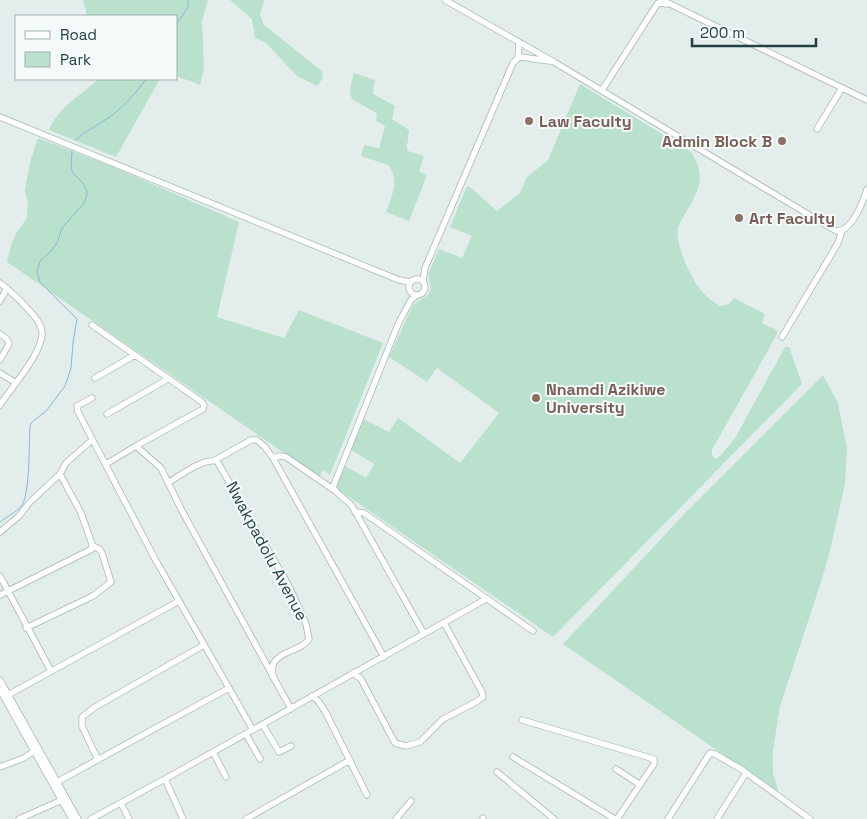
<svg xmlns="http://www.w3.org/2000/svg" width="867" height="819" font-family="'Space Grotesk',sans-serif">
  <style>
    .green { fill: #bae1ce }
    .lines { fill: none; stroke-linecap: round; stroke-linejoin: round }
    .stream { stroke: #87b8d8; stroke-width: 1 }
    .minor-casing { stroke: #a5b7b5; stroke-width: 7 }
    .minor { stroke: #fff; stroke-width: 5.5 }
    .education-dot { fill: #8d6e63; stroke: #f4faf9; stroke-width: 2 }
    .labels { text-anchor: middle; dominant-baseline: central; stroke-width: 4; stroke-linejoin: round; paint-order: stroke }
    .education-label { font-size: 16px; font-weight: bold; fill: #785e54; stroke: #f4faf9; text-anchor: start }
    .street-label { font-size: 16px; fill: #214241; stroke: #f4faf9 }
  </style>
  <rect width="100%" height="100%" fill="#e3eeec"/>
  <path class="green" d="M83 0H208L202 21 204 68 200 85 176 76V16H87Z
    M230 0H264L260 15 264 25 322 71 323 78 317 86 297 76 266 43 255 38 252 19Z
    M354 73 375 80 373 94 395 106 392 119 409 130 407 147 408 151 424 156 419 171 427 175 409 221 386 212C392 196 400 179 388 165L361 156 364 145 379 148 385 126 376 121 377 114 375 112 353 100C347 92 352 82 354 73Z
    M98 79H160L116 157 49 130C57 108 82 95 98 79Z
    M580 84 690 151C712 180 692 199 678 227 675 243 690 278 701 290 706 297 713 302 720 306L729 304 734 298 765 314 762 323 777 330V334L712 450V455L715 459 721 455 735 438 785 347H789L802 384 553 637 336 488 345 466 366 478 374 464 351 450 363 419 389 432 398 418 460 463 499 413 437 368 427 382 389 357 413 305 429 294 431 289 428 275 439 249 462 258 472 236 450 227 466 188 468 186 470 187 497 211 520 193 527 177 548 160Z
    M38 138 111 166 239 222 217 317 284 338 299 310 383 343 330 475 323 470 319 477 7 262 11 245 17 232 27 218 28 204 25 190 30 162Z
    M823 375 838 403 847 449 845 483 831 547 822 579 780 706 773 751V774L779 793 563 644 687 511Z"/>
  <g class="lines">
    <path class="stream" d="M176 25 188 7V0
      M76 140C86 130 97 126 108 118 123 108 136 93 146 79
      M0 522C6 517 17 512 22 505 30 493 29 443 30 426L31 423 47 410 65 386 71 368 73 343 77 319 40 282 37 272 40 261 52 250 57 243 62 228 84 203 87 195V191L82 182 73 173 71 168 72 151"/>
    <defs>
      <path id="minor" d="M445 0 554 62 836 231C852 232 863 202 867 189
        M662 0 867 100
        M518 58 519 42
        M602 90 656 6 658 3 667 4
        M0 117 399 280 410 282
        M817 129 842 88
        M409 287a8 8 0 1 1 16 0a8 8 0 1 1-16 0Z
        M423 281 425 268 513 63 518 58 521 57 549 61
        M0 283C12 292 19 299 28 309 34 316 41 323 42 332 44 351 11 388 0 405
        M417 295 411 300 399 322 333 487C337 495 346 499 352 506L424 634
        M0 301 7 288
        M92 325 202 402 204 405 203 409 136 446 106 464
        M0 334 7 339 9 344 0 360
        M782 337 838 243 842 231
        M0 373 16 383
        M95 378 135 355
        M92 398 77 406 78 412 155 559 253 730
        M107 414 168 379
        M136 446 161 468 181 509 291 709
        M273 458 280 456 286 457 334 490
        M215 460 251 440H257L265 447 273 458 384 657
        M169 482C183 474 201 459 217 461L290 588 306 624 309 639C302 651 278 651 273 665 272 669 273 674 273 677
        M355 512 364 513 533 631
        M0 532 19 516 30 502 60 474
        M0 576 51 671
        M0 595 92 549V544L81 513 60 474 66 463 92 440
        M26 628 93 596 111 582 102 553 99 549 93 546
        M353 673 361 679 395 743 406 746 420 742 443 719 476 702 483 697 482 692 444 623
        M0 680 78 819
        M0 690 72 819
        M8 695 179 601
        M312 696 319 702 326 713 367 795
        M522 720 654 759V764L617 819
        M263 725 279 752 291 746
        M246 734 260 759
        M213 752 226 777
        M513 757 615 819
        M98 760 82 726V717L95 707 204 645
        M0 767 24 758 34 751
        M616 769 639 784
        M497 772 554 819
        M165 779 183 819
        M57 782 229 688
        M121 803 129 819
        M483 818V819
        M19 819 62 800
        M91 819 165 779 486 599
        M246 819 350 760
        M396 819 411 801
        M668 819 710 753 715 754 741 769 810 819
        M717 819 746 773"/>
    </defs>
    <use href="#minor" class="minor-casing"/>
    <use href="#minor" class="minor"/>
  </g>
  <g class="education-dot">
    <circle cx="529" cy="121" r="5"/>
    <circle cx="782" cy="141" r="5"/>
    <circle cx="739" cy="218" r="5"/>
    <circle cx="536" cy="398" r="5"/>
  </g>
  <g class="labels">
    <g class="education-label">
      <text x="539" y="121">Law Faculty</text>
      <text x="772" y="141" text-anchor="end">Admin Block B</text>
      <text x="749" y="218">Art Faculty</text>
      <text x="546" y="389">Nnamdi Azikiwe<tspan x="546" dy="18">University</tspan></text>
    </g>
    <g class="street-label">
      <text transform="translate(267 551) rotate(62)">Nwakpadolu Avenue</text>
    </g>
  </g>
  <rect x="15" y="15" width="162" height="65" fill="#f4faf9" stroke="#a0b0af"/>
  <rect x="25" y="31" width="25" height="8" fill="#ffffff" stroke="#a0b0af"/>
  <text x="60" y="40" font-size="15" fill="#214241">Road</text>
  <rect x="25" y="52" width="25" height="15" fill="#bae1ce" stroke="#a0b0af"/>
  <text x="60" y="65" font-size="15" fill="#214241">Park</text>
  <path d="M692 38v8h124v-8" fill="none" stroke="#214241" stroke-width="2.5"/>
  <text x="700" y="38" font-size="15" fill="#214241" stroke="#f4faf9" stroke-width="4" paint-order="stroke">200 m</text>
</svg>
